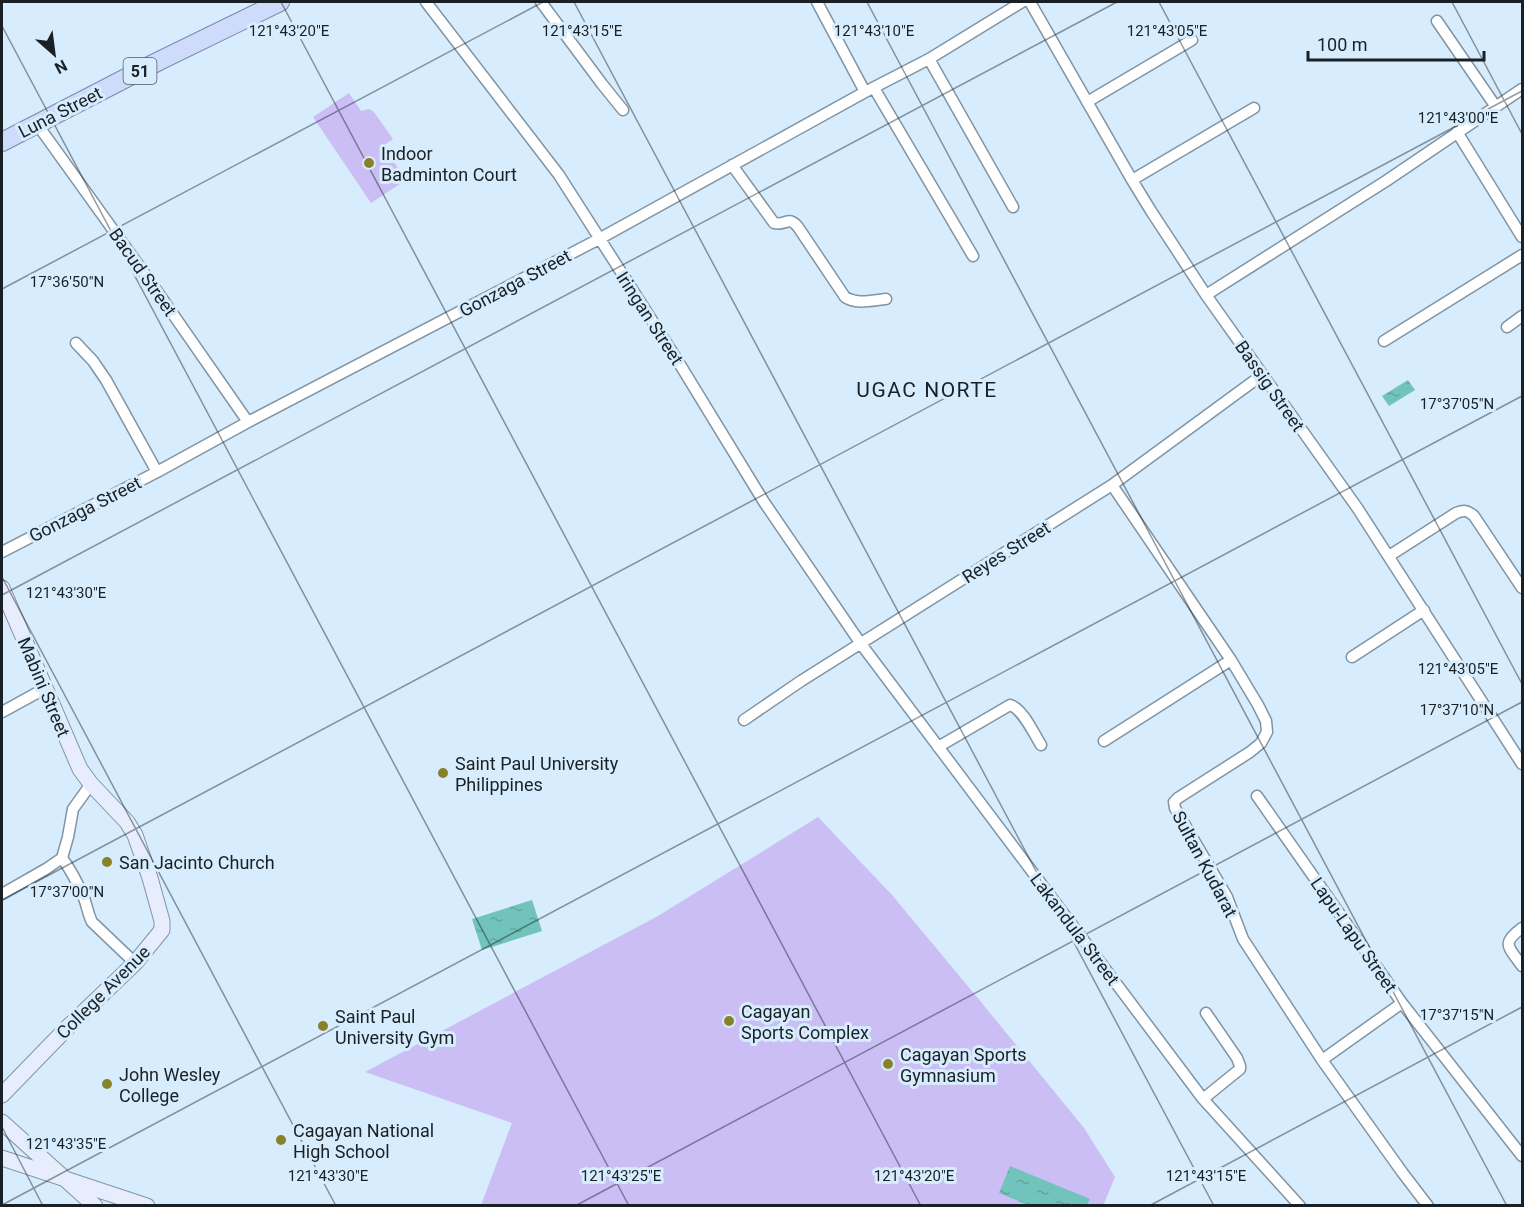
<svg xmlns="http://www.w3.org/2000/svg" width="1524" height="1207" font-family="Roboto,sans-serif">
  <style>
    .grass { fill: #cbbef5 }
    .water { fill: url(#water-ripples) }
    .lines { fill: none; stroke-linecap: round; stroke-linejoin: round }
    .street-casing { stroke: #8194a3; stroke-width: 13 }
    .secondary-casing { stroke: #8194a3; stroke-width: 17 }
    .primary-casing { stroke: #7a8ab0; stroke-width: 20 }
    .street { stroke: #fff; stroke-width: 10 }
    .secondary { stroke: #e7edfd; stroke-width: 15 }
    .primary { stroke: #cfdbfb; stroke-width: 18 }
    .ticks { fill: none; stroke: #192127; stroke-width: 1.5; stroke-opacity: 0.45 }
    .poi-dot { fill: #878229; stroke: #d7ecfc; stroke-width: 2 }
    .labels { text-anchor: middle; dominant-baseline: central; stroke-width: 6; stroke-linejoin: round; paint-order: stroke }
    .shield { fill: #d7ecfc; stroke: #525e67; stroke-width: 1.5 }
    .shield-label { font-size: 16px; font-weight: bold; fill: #192127 }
    .street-label { font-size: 18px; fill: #192127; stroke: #d7ecfc }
    .poi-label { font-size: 18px; fill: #192127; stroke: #d7ecfc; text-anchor: start }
    .quarter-label { font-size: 21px; letter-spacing: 1.5px; fill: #192127; stroke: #d7ecfc }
    .ticks-label { font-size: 15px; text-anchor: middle; fill: #192127; stroke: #d7ecfc; stroke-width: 6; stroke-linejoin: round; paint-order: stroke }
  </style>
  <defs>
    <pattern id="water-ripples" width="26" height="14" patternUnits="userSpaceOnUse" patternTransform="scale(1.5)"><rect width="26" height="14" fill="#71c3bb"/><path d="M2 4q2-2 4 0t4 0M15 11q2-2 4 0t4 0" fill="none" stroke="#61a7a1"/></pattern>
  </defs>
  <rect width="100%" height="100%" fill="#d7ecfc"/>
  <path class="grass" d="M349 93 361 111 369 109 374 112 393 139 383 146 406 180 371 203 313 117Z
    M818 817 892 895 981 1002 1084 1128 1115 1177 1103 1206 481 1205 512 1123 365 1072 658 916Z"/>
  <path class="water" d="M1408 380 1415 390 1389 406 1382 396Z
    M532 900 542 931 482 950 472 919Z
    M1010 1166 1090 1199 1087 1205H1028L999 1193Z"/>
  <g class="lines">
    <defs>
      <path id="street" d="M426 2 559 175 676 358 764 502 861 644 1203 1099 1300 1206
        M541 2 602 84 623 110
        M817 2 865 92
        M1030 2 1132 180 1151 211 1206 295 1358 509 1522 764
        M1437 21 1496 107
        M929 59 1013 207
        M874 88 973 256
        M1087 102 1192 40
        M37 124 152 284 248 422
        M1457 132 1522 237
        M732 165 774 223C786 226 788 215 798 227L845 297C857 305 873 300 886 299
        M1132 180 1254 108
        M1206 295 1386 181 1522 89
        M1507 327 1522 316
        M1384 341 1522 255
        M76 343 93 361 106 380 157 472
        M1112 485 1231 660 1258 705 1266 721 1267 732 1261 743 1250 752 1178 798 1174 802 1175 808 1227 897 1243 939 1322 1060 1402 1172 1428 1206
        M2 552 157 472 248 422 599 239 865 92 929 59 1022 2
        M1389 556 1456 513C1464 510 1467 510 1474 516L1522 588
        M1352 657 1424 610
        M2 712 44 689
        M744 720 801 681 1112 485 1262 375
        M1104 741 1231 660
        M938 747 1010 705C1023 709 1034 734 1041 745
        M1257 796 1402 1003 1522 1156
        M62 858C71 870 78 884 84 898 87 906 88 914 92 922L135 963
        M2 894 46 869 62 858 68 837 73 809 91 784
        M1522 928C1500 944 1509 947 1522 966
        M1322 1060 1402 1003
        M1203 1099 1240 1069V1066L1237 1058 1206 1013"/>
      <path id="secondary" d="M2 588 80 769 91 784 127 822 135 835 150 878 162 921V930L135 963 67 1028 2 1095
        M2 1122 95 1206
        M2 1158 147 1206"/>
      <path id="primary" d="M2 142 159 61 280 2"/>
    </defs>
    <use href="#street" class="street-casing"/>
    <use href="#secondary" class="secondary-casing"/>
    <use href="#primary" class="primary-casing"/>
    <use href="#street" class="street"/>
    <use href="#secondary" class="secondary"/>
    <use href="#primary" class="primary"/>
  </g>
  <path class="ticks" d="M281 2 921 1206M574 2 1214 1206M867 2 1507 1206M1159 2 1522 684M1452 2 1522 134M2 26 629 1206M2 289 543 2M2 577 336 1206M2 595 1117 2M2 900 1522 91M2 1127 43 1206M2 1205 1522 396M575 1206 1522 702M1149 1206 1522 1007"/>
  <g class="poi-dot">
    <circle cx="369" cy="163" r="6"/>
    <circle cx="443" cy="773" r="6"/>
    <circle cx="107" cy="862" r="6"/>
    <circle cx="729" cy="1021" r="6"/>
    <circle cx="323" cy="1026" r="6"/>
    <circle cx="888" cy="1064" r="6"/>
    <circle cx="107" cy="1084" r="6"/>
    <circle cx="281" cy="1140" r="6"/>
  </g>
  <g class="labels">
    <rect class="shield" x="123.5" y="58" width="33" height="26" rx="4.5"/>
    <g class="shield-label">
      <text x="140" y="71">51</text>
    </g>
    <g class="street-label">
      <text transform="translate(60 112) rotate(-27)">Luna Street</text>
      <text transform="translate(143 272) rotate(55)">Bacud Street</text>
      <text transform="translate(515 283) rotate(-28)">Gonzaga Street</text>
      <text transform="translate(650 318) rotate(57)">Iringan Street</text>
      <text transform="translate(1270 386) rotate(55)">Bassig Street</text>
      <text transform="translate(85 509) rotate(-27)">Gonzaga Street</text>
      <text transform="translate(1006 552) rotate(-32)">Reyes Street</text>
      <text transform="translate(44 687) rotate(67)">Mabini Street</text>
      <text transform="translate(1205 864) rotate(62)">Sultan Kudarat</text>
      <text transform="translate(1075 929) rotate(53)">Lakandula Street</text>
      <text transform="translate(1354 935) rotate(55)">Lapu-Lapu Street</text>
      <text transform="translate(103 992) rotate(-45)">College Avenue</text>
    </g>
    <g class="poi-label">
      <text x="381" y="153">Indoor<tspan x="381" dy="21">Badminton Court</tspan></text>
      <text x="455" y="763">Saint Paul University<tspan x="455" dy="21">Philippines</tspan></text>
      <text x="119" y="862">San Jacinto Church</text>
      <text x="741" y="1011">Cagayan<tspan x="741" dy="21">Sports Complex</tspan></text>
      <text x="335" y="1016">Saint Paul<tspan x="335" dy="21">University Gym</tspan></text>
      <text x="900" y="1054">Cagayan Sports<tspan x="900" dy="21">Gymnasium</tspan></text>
      <text x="119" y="1074">John Wesley<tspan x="119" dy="21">College</tspan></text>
      <text x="293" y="1130">Cagayan National<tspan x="293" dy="21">High School</tspan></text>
    </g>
    <g class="quarter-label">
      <text x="927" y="390">UGAC NORTE</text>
    </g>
  </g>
  <g class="ticks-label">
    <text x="1167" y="36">121°43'05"E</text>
    <text x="289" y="36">121°43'20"E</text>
    <text x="582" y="36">121°43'15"E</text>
    <text x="874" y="36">121°43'10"E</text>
    <text x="1458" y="123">121°43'00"E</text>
    <text x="67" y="287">17°36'50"N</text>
    <text x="1457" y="409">17°37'05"N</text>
    <text x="66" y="598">121°43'30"E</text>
    <text x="1458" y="674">121°43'05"E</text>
    <text x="1457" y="715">17°37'10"N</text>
    <text x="67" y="897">17°37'00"N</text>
    <text x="1457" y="1020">17°37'15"N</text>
    <text x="66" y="1149">121°43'35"E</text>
    <text x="328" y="1181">121°43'30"E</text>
    <text x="621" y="1181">121°43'25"E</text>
    <text x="914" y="1181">121°43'20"E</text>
    <text x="1206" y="1181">121°43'15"E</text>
  </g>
  <rect width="1524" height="1207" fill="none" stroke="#192127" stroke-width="6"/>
  <g transform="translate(54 54) rotate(152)" stroke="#d7ecfc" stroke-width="4.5" paint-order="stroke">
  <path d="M0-4.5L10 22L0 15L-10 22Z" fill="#192127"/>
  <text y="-9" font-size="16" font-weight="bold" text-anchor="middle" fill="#192127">N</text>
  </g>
  <path d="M1308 51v9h176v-9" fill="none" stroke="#192127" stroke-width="3"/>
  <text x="1317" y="51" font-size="18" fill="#192127" stroke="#d7ecfc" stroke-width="4.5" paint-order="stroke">100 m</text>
</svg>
